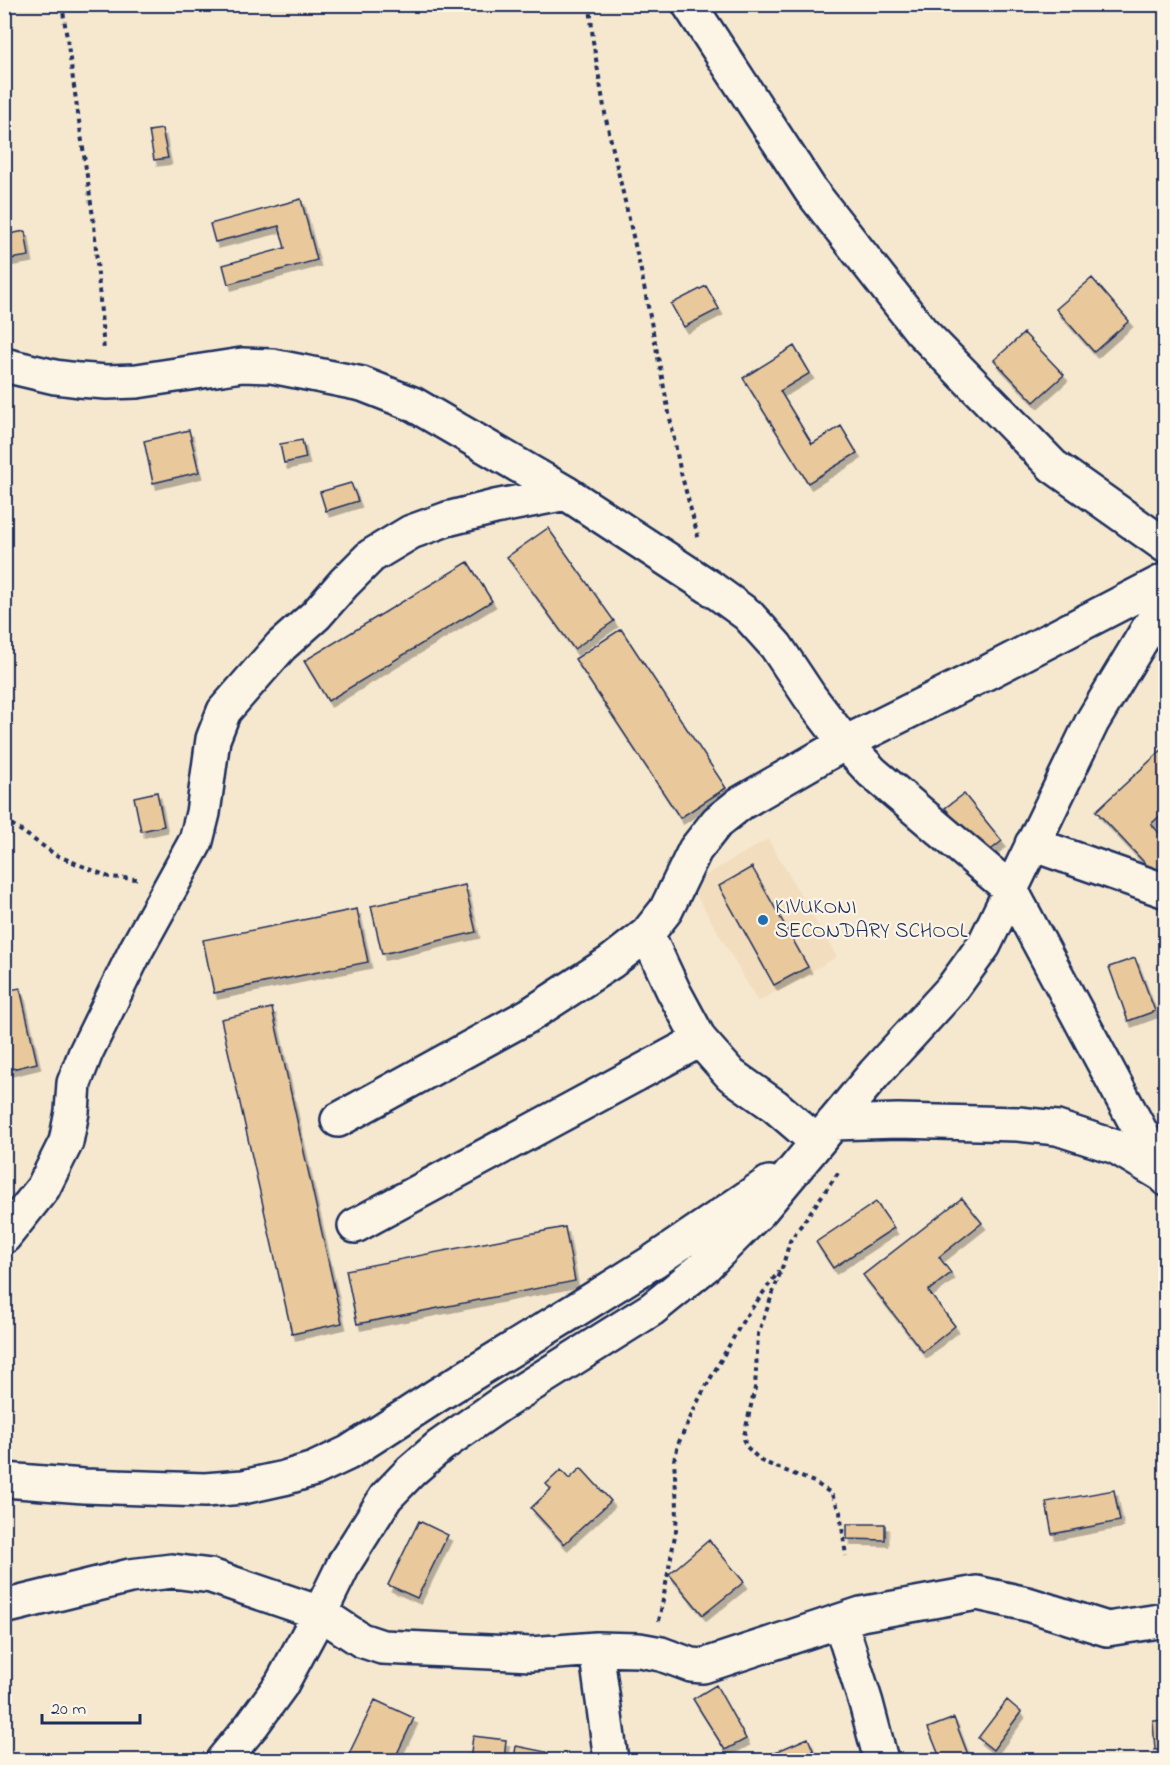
<svg xmlns="http://www.w3.org/2000/svg" width="1170" height="1765" font-family="'Indie Flower',sans-serif">
  <style>
    .built { fill: #f2debf }
    .building { fill: #e9c89b; stroke: #1b2f5e; stroke-width: 1.5; filter: url(#shadow) }
    .lines { fill: none; stroke-linecap: round; stroke-linejoin: round }
    .minor-casing { stroke: #1b2f5e; stroke-width: 38 }
    .path { stroke: #1b2f5e; stroke-width: 4; stroke-dasharray: 4.5 4.5; stroke-linecap: butt }
    .minor { stroke: #fcf5e5; stroke-width: 33 }
    .poi-dot { fill: #1f6fb2; stroke: #fcf5e5; stroke-width: 2 }
    .labels { text-anchor: middle; dominant-baseline: central; stroke-width: 4.5; stroke-linejoin: round; paint-order: stroke }
    .poi-label { font-size: 21px; fill: #1b2f5e; stroke: #fcf5e5; text-anchor: start }
  </style>
  <defs>
    <filter id="shadow"><feDropShadow dx="3.5" dy="6" stdDeviation="0" flood-color="#0004"/></filter>
  </defs>
  <rect width="100%" height="100%" fill="#f6e8cf"/>
  <filter id="ink" filterUnits="userSpaceOnUse"><feTurbulence type="fractalNoise" baseFrequency=".0167" numOctaves="2"/><feDisplacementMap in="SourceGraphic" scale="12" xChannelSelector="R" yChannelSelector="G"/><feConvolveMatrix kernelMatrix="1 2 1 2 8 2 1 2 1" color-interpolation-filters="sRGB"/></filter>
  <g filter="url(#ink)">
    <path class="built" d="M768 839 837 957 758 1002 690 884Z"/>
    <path class="building" d="M162 129 168 158 154 160 149 131Z
      M301 199 317 260 228 284 223 265 285 248 279 226 215 242 210 224Z
      M25 231 29 256 4 260V235Z
      M1092 278 1129 321 1094 352 1056 309Z
      M706 286 719 309 684 327 671 304Z
      M1024 333 1064 375 1034 402 994 360Z
      M794 346 810 373 780 391 812 444 841 426 857 453 808 483 743 378Z
      M189 430 199 472 153 483 144 441Z
      M302 440 306 458 284 463 280 444Z
      M351 483 358 501 326 511 320 492Z
      M548 528 614 621 574 649 507 557Z
      M468 562 492 601 328 701 304 661Z
      M621 629 726 788 680 818 575 659Z
      M1166 746V810L1151 824 1166 840V867L1157 876 1096 811Z
      M157 792 164 826 141 831 134 797Z
      M964 794 1002 841 983 856 945 808Z
      M752 867 808 967 774 985 719 886Z
      M465 885 476 932 382 954 371 906Z
      M357 909 368 962 214 993 203 940Z
      M1135 958 1155 1011 1128 1021 1109 967Z
      M20 988 37 1063 4 1071V991Z
      M272 1008 342 1323 292 1334 221 1019Z
      M962 1198 982 1223 939 1257 951 1273 928 1291 955 1326 923 1352 863 1275Z
      M876 1202 894 1228 833 1268 816 1242Z
      M565 1227 575 1281 357 1324 346 1270Z
      M581 1468 611 1501 564 1544 531 1508 551 1489 546 1484 561 1470 569 1479Z
      M1114 1490 1120 1521 1052 1534 1046 1502Z
      M419 1521 448 1535 417 1598 388 1585Z
      M847 1524H885V1540L847 1539Z
      M709 1540 744 1582 703 1615 669 1574Z
      M716 1685 746 1739 725 1750 693 1699Z
      M375 1700 414 1718 394 1760H346Z
      M1007 1700 1021 1712 993 1750 978 1738Z
      M954 1718 970 1760H941L928 1728Z
      M1166 1720V1749L1155 1750 1153 1721Z
      M473 1736 506 1740 504 1760H470Z
      M808 1738 817 1760H776L773 1753Z
      M516 1746 546 1752 545 1760H514Z"/>
    <g class="lines">
      <defs>
        <path id="minor" d="M689 4 811 191 921 331 1053 466 1166 546
          M4 365 55 377 79 380 107 382 137 381 242 365 272 366 362 384 413 404 566 493 711 588 748 615 776 646 810 697 845 743 872 772 1011 890 1166 1179
          M1032 844 1166 891
          M647 934 673 990 700 1040 731 1075 775 1106 817 1142
          M338 1120 528 1016 611 962 647 934 666 910 695 850 717 822 741 803 845 743 988 672 1166 580
          M833 1123 898 1121 1018 1124 1057 1128 1116 1147 1163 1175
          M355 1226 700 1040
          M4 1237 43 1188 66 1142 72 1112 74 1083 86 1052 136 950 196 841 203 813 213 739 224 711 281 646 316 615 344 583 371 556 411 532 447 519 495 507 566 493
          M4 1480 84 1486 205 1490 243 1487 284 1478 314 1469 348 1453 436 1396 587 1303 654 1261 769 1183
          M4 1607 130 1576 172 1571 211 1576 320 1613 361 1640 382 1647 531 1654 596 1649 639 1650 661 1654 691 1665 703 1666 861 1614 977 1593 1027 1604 1107 1629 1166 1620
          M840 1621 866 1703 881 1760
          M596 1649 611 1760
          M223 1760 252 1725 281 1685 320 1613 345 1562 386 1497 411 1471 440 1446 499 1405 652 1309 704 1267 760 1211 875 1073 952 989 984 945 1092 722 1166 599"/>
      </defs>
      <use href="#minor" class="minor-casing"/>
      <path class="path" d="M62 4 94 224 104 351
        M590 4 593 41 606 119 641 271 680 469 699 540
        M4 819 56 855 109 877 137 879
        M838 1173 790 1241 783 1265 758 1334 755 1388 744 1436 745 1445 761 1461 814 1482 831 1493 840 1512 846 1556
        M659 1621 676 1530 677 1506 674 1460 679 1442 700 1397 744 1319 779 1271"/>
      <use href="#minor" class="minor"/>
    </g>
  </g>
  <circle class="poi-dot" cx="763" cy="920" r="6"/>
  <g class="labels">
    <g class="poi-label">
      <text x="775" y="908">KIVUKONI<tspan x="775" dy="24">SECONDARY SCHOOL</tspan></text>
    </g>
  </g>
  <rect width="1170" height="1765" fill="none" stroke="#fcf5e5" stroke-width="24"/>
  <rect x="12" y="12" width="1146" height="1741" fill="none" stroke="#1b2f5e" stroke-width="2" filter="url(#ink)"/>
  <path d="M42 1714v9h98v-9" fill="none" stroke="#1b2f5e" stroke-width="3"/>
  <text x="51" y="1714" font-size="18" fill="#1b2f5e" stroke="#fcf5e5" stroke-width="4.5" paint-order="stroke">20 m</text>
</svg>
